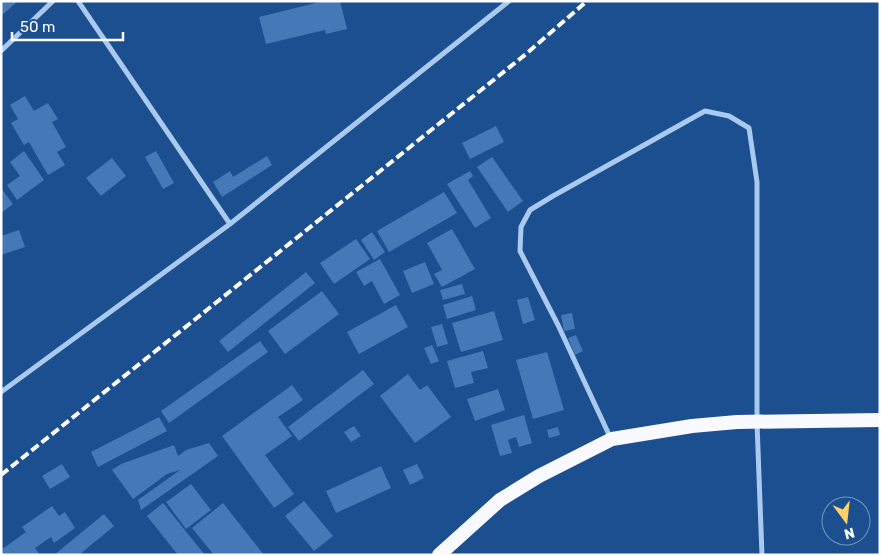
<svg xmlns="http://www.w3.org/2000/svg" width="881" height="556" font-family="Rubik,sans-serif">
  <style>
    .building { fill: #4478b7 }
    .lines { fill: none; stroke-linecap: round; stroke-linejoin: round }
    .minor { stroke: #a9c9ee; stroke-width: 5 }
    .trunk { stroke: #f8faff; stroke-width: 14 }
    .rail { stroke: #fff; stroke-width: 4; stroke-dasharray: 9 4; stroke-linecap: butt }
  </style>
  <rect width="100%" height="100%" fill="#1b4f8f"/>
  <path class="building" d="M1 1H18L1 16Z
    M324 1H340L347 29 326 34 325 30 266 44 259 17Z
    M25 96 34 111 48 103 58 119 52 122 66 147 57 152 65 165 48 175 29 142 24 145 11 123 18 119 10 105Z
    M496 126 504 142 470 159 462 143Z
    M24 151 44 180 17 200 7 185 20 176 10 162Z
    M156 151 174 183 163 189 145 157Z
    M267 156 272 165 222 197 213 182 230 171 233 177Z
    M492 157 523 201 508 212 477 167Z
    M112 158 126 176 101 196 86 178Z
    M470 171 473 176 468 180 491 218 475 228 447 184Z
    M1 188 13 204 1 213Z
    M444 192 457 213 389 252 377 231Z
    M452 229 475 269 442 287 434 274 442 270 427 243Z
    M19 230 25 247 1 255V236Z
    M372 232 385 252 374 260 361 240Z
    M356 239 370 259 334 284 320 263Z
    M380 259 400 295 384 304 372 281 364 286 356 272Z
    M425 262 434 284 412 293 403 271Z
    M306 272 315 283 228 352 219 341Z
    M462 284 465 294 443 300 440 290Z
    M322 291 339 314 285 354 268 331Z
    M472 296 476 310 447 319 443 305Z
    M528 297 535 320 523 324 517 300Z
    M396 305 408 327 359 354 347 332Z
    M494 311 503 340 461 352 452 323Z
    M572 313 575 329 564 331 561 315Z
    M442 324 448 344 437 347 431 327Z
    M576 335 583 351 575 355 568 338Z
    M260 341 268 352 169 423 161 411Z
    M432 345 439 361 431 364 424 348Z
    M483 351 488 368 471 372 474 383 455 388 447 361Z
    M547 352 564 410 533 419 516 360Z
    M363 370 374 384 299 441 288 427Z
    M408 374 420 390 427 385 451 417 415 443 380 396Z
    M292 385 303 400 278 417 292 436 265 455 294 494 274 508 222 436Z
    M498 389 505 410 475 421 467 399Z
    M524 415 532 443 519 447 516 437 508 440 512 453 500 456 491 425Z
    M159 417 167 431 98 467 91 452Z
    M354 426 361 436 351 442 344 432Z
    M558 427 560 435 549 438 547 430Z
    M209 443 218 456 141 510 138 500 180 470 167 474 133 499 112 470 121 464 174 445 178 456 186 450Z
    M62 464 70 477 50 489 42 476Z
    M417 464 424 478 410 485 403 470Z
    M381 466 391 488 336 513 326 491Z
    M191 484 211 510 186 529 166 502Z
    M304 501 333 536 314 551 285 516Z
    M163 503 205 555H178L147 516Z
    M223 503 264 555H214L192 528Z
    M52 506 59 516 65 512 75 528 54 543 51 537 35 548 40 555H1V550L26 532 22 527Z
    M104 514 114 526 79 555H54Z"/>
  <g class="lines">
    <path class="minor" d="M78 1 230 224
      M1 51 53 1
      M1 392 230 224 509 1
      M611 439 558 325 520 251 521 227 530 210 553 196 705 111 729 116 749 128 757 182V423L762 555"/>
    <path class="trunk" d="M439 555 500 500 539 476 612 439 692 426 737 422 880 420"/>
    <path class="rail" d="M1 475 526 54 587 1"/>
  </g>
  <rect width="881" height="556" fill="none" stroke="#ffffff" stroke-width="5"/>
  <g transform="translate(846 521) rotate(165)"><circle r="24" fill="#1b4f8f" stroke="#7695bc"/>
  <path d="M0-4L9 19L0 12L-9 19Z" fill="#ffd166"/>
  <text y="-8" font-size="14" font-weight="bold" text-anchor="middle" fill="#ffffff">N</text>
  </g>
  <path d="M12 32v8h111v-8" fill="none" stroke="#ffffff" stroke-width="2.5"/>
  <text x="20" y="32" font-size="15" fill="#ffffff" stroke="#1b4f8f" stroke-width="4" paint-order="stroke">50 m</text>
</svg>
